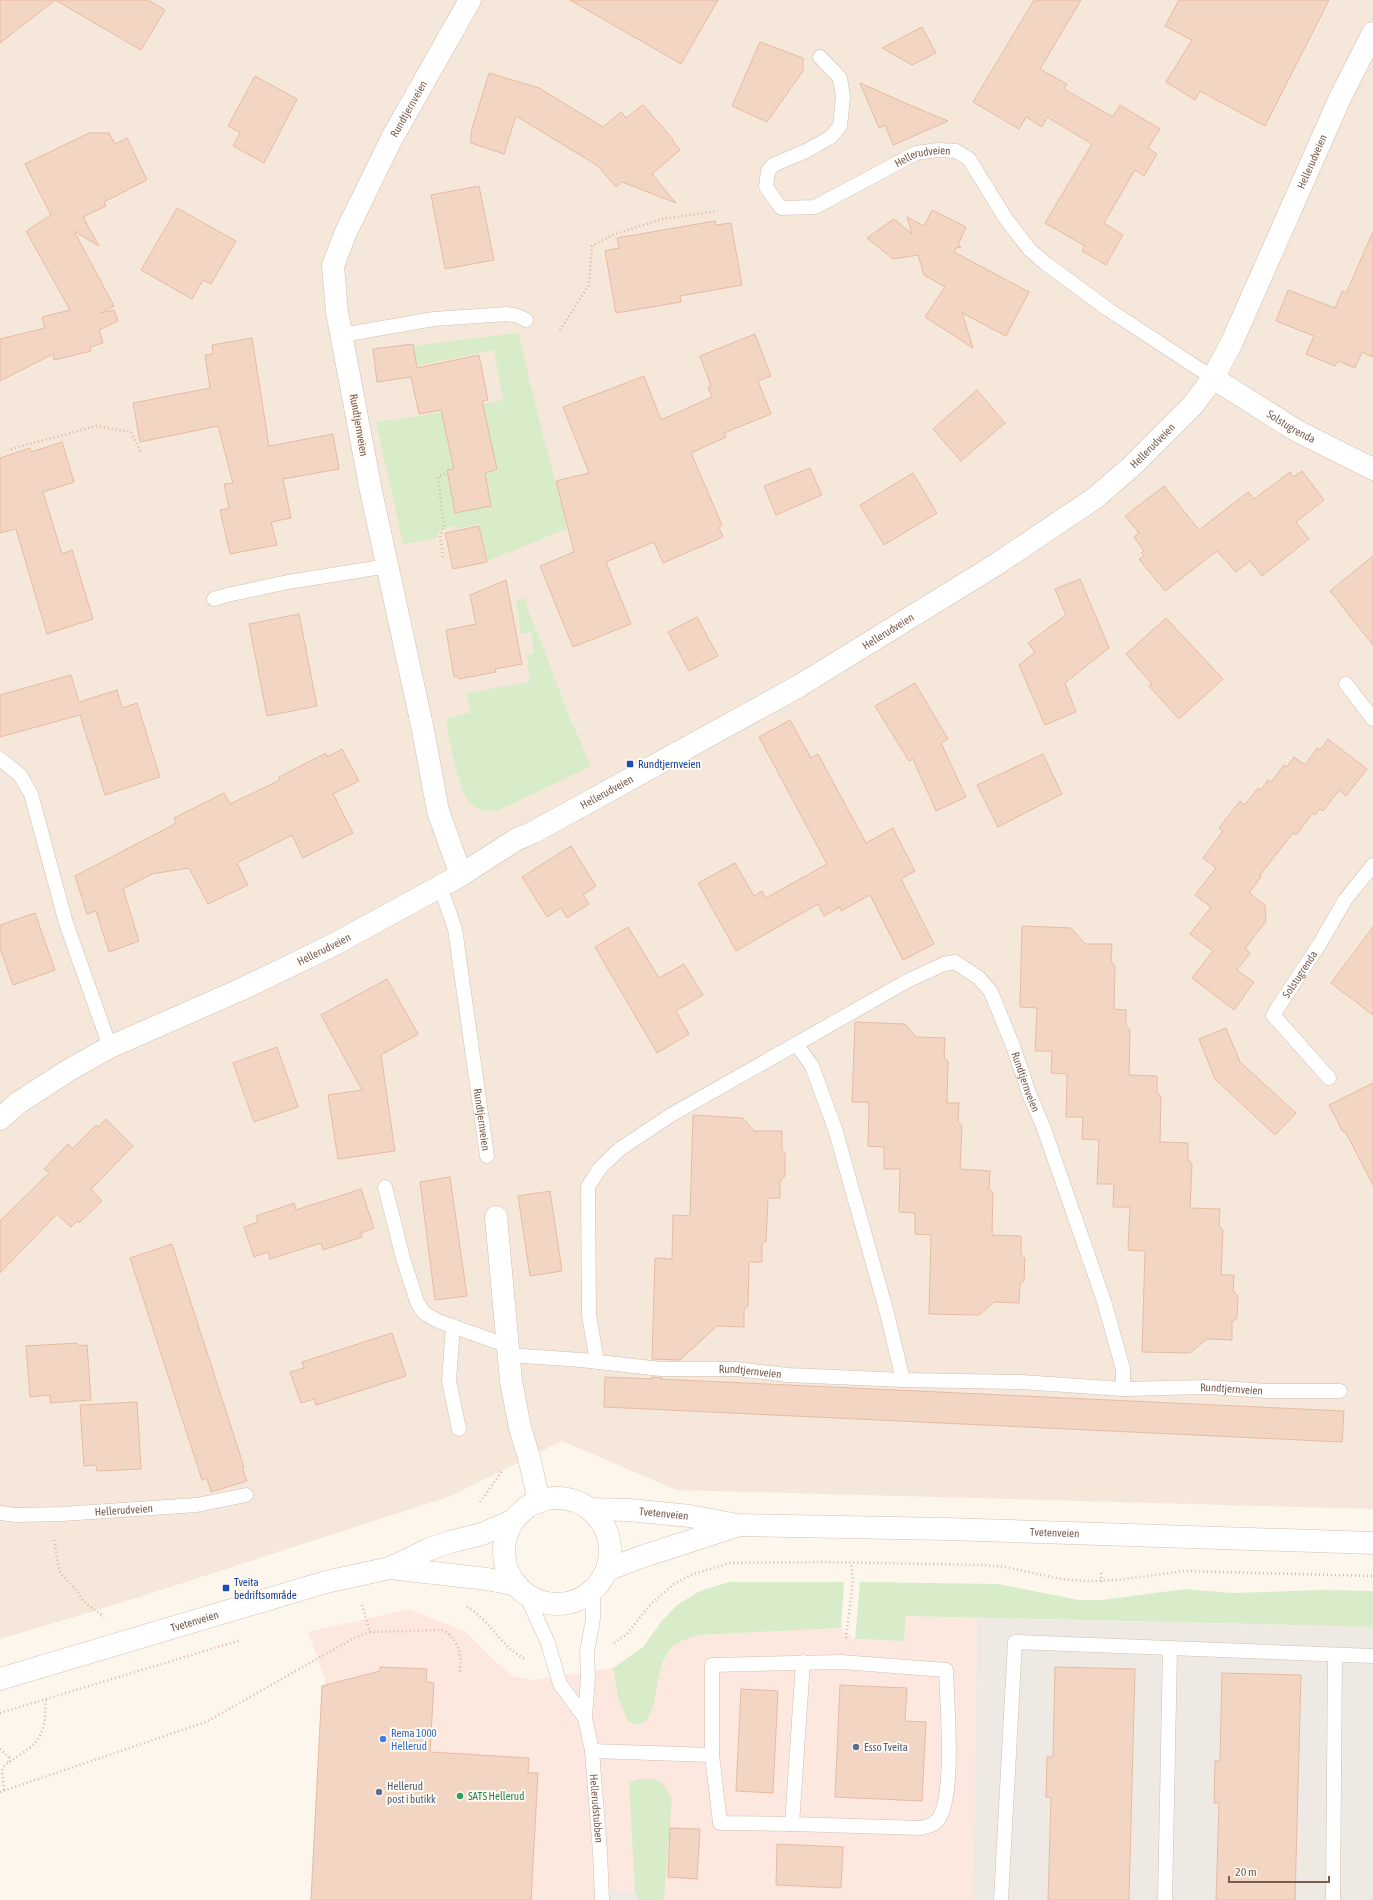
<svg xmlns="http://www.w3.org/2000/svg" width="1373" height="1900" font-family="'Asap Condensed',sans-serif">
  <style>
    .residential { fill: #f5e8da }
    .commercial { fill: #fde8e0 }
    .industrial { fill: #efe9e4 }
    .green { fill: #d8ecc9 }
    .building { fill: #f3d5c3; stroke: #e6bba3 }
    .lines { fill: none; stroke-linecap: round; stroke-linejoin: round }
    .lane-casing { stroke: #d1beb0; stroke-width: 15 }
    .street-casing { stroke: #d1beb0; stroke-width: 23 }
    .secondary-casing { stroke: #d6c0b0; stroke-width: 23 }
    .path { stroke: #d9b8a5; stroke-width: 2.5; stroke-dasharray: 1 3; stroke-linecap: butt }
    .lane { stroke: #fff; stroke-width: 14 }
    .street { stroke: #fff; stroke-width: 22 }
    .secondary { stroke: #fff; stroke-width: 22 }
    .transit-dot { fill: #1a4fb4; stroke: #fffaf3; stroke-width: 1.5 }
    .shop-dot { fill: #3f7fe0; stroke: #fffaf3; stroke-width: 1.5 }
    .service-dot { fill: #5c6f8a; stroke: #fffaf3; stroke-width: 1.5 }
    .leisure-dot { fill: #2e9e5b; stroke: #fffaf3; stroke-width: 1.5 }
    .labels { text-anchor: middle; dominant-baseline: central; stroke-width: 4; stroke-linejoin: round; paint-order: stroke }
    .street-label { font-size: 11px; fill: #7a5c4d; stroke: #fffaf3 }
    .transit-label { font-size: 11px; fill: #164399; stroke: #fffaf3; text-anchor: start }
    .shop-label { font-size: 11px; fill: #366cbe; stroke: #fffaf3; text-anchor: start }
    .service-label { font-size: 11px; fill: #4e5e75; stroke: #fffaf3; text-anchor: start }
    .leisure-label { font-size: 11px; fill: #27864d; stroke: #fffaf3; text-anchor: start }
  </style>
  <rect width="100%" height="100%" fill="#fdf6ec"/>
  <path class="residential" d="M0 0H1373V1509L676 1490 562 1441 451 1496 124 1602 0 1639Z"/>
  <path class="commercial" d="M409 1609 465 1631 495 1661 513 1676 531 1680 613 1668 618 1698 650 1715 657 1679 667 1655 677 1643 688 1638 699 1635 841 1628 855 1639 904 1641 906 1616 977 1618 973 1900H639L610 1889 592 1900H311L325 1679 308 1632Z"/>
  <path class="industrial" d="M977 1618 1373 1627V1900H973Z
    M610 1889 635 1892 639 1900H609Z"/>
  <path class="green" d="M519 333C532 397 550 459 566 522V529L487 561 479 524 456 529 455 525 439 531 436 538 403 544 376 422 420 416 503 400 494 350 412 367 410 346Z
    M524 598 569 716 591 766 497 811C488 810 478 811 471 804 458 791 449 738 446 719L471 712 466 693 530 682 527 655 534 653 531 632 521 634 516 601Z
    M729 1582H844L841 1628 699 1635C692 1637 685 1639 678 1643 652 1659 660 1710 645 1722 643 1723 639 1724 636 1725L628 1721 618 1698 613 1668 643 1647 661 1622 677 1605 700 1591Z
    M860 1582 998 1584 1079 1600H1102L1185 1589 1231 1593 1323 1590 1373 1591V1627L906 1616 904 1641 855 1639Z
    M641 1779C660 1778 664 1782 672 1799L664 1899 662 1900H639L635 1892 629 1782Z"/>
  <path class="building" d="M0 0H148L165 10 141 50 55 0 0 43Z
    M570 0H718L681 64Z
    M1034 0H1081L1040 69 1067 84 1064 89 1113 117 1120 105 1160 129 1148 148 1157 154 1144 176 1135 170 1104 223 1123 235 1106 265 1082 251 1085 246 1045 223 1092 144 1047 117 1042 127 1026 117 1019 129 973 102Z
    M1179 0H1329L1265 126 1200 91 1195 100 1166 82 1192 40 1165 26Z
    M922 27 936 53 912 65 882 48Z
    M760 42 803 58V71L767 122 732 106Z
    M489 73 539 88 603 127 621 112 626 118 643 105 673 139 672 140 680 150 652 174 676 203 622 182 616 187 598 166 516 116 504 154 471 143V132Z
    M255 76 297 99 264 163 233 146 240 133 228 126Z
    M860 83 905 103 948 121 893 145 885 125 879 128Z
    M89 133H109L115 144 127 138 147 180 104 202 106 206 83 217 99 246 74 231 114 306 101 313 114 310 118 321 99 330 103 343 90 347 91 351 54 360 53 354 0 381V339L45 328 42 317 70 310 26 231 51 215 25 164Z
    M479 186 494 260 445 269 431 195Z
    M177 208 236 241 211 284 203 280 192 299 141 270Z
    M932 210 966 227 958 245 961 247 956 248 954 252 1029 292 1006 336 962 313 973 348 925 317 945 287 924 275 918 255 893 259 867 238 894 219 912 234 907 217 924 226Z
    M715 221 716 225 731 223 742 285 680 296 681 302 616 313 605 251 619 248 617 238Z
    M1373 232V357L1362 352 1355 368 1338 361 1335 366 1306 354 1314 336 1276 321 1288 290 1335 308 1342 291 1346 293Z
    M755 334 771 376 758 381 771 414 724 433 726 437 691 453 722 525 719 527 723 537 663 563 654 542 606 562 631 624 573 647 540 566 574 552 556 481 589 473 563 407 644 376 661 420 712 397 708 387 711 386 700 356Z
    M252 338 269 446 333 434 339 469 283 479 291 518 271 522 277 545 230 554 220 510 229 508 224 484 233 483 218 426 140 442 133 403 210 388 205 355 213 354 212 345Z
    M413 344 417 368 479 355 488 400 482 401 497 469 485 473 491 506 455 513 447 470 454 469 441 410 419 414 411 377 377 382 373 349Z
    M977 390 1005 423 961 461 933 429Z
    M62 442 74 482 43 492 62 554 72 550 93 619 47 634 16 529 0 533V458L30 448 31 452Z
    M810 468 822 495 776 515 764 486Z
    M1302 471 1324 500 1296 522 1309 539 1262 576 1250 561 1236 572 1217 551 1165 591 1139 559 1144 556 1141 553 1144 551 1134 537 1139 533 1125 516 1164 486 1199 530 1248 492 1254 499 1290 472 1293 477Z
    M913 473 937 513 884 545 860 505Z
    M479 526 487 562 453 569 445 533Z
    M1373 556V645L1330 591Z
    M1080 579 1109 648 1065 683 1076 712 1045 725 1019 665 1035 652 1028 643 1066 615 1055 589Z
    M506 580 522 664 495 669 496 672 459 679 458 676 454 677 446 630 476 624 470 595Z
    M299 614 317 706 267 716 249 624Z
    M697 617 718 656 689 671 668 632Z
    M1166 618 1223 679 1179 719 1149 686 1152 684 1126 654Z
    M71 675 79 702 117 690 122 708 137 703 160 777 105 795 80 715 0 737V695Z
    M915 683 948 739 941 743 966 797 936 811 913 759 909 761 875 706Z
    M790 720 811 758 818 754 866 843 893 828 915 871 901 879 934 944 903 960 870 895 841 911 840 907 824 916 818 904 736 951 698 883 735 863 754 896 762 891 766 898 827 864 759 737Z
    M1328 739 1367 769 1346 796 1339 790 1323 811 1320 809 1315 815 1313 813 1296 835 1293 833 1260 875 1261 877 1249 893 1265 905 1266 921 1245 949 1250 953 1237 970 1254 982 1234 1010 1192 978 1213 951 1190 934 1211 907 1195 895 1216 868 1203 858 1223 831 1219 828 1240 801 1245 805 1258 788 1261 790 1268 780 1271 782 1284 765 1287 767 1294 757 1305 765 1317 748 1320 750Z
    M342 749 359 781 333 794 353 833 303 858 292 835 237 863 248 885 208 904 189 868 152 874 123 889 139 941 109 952 96 911 87 914 75 876 173 825 176 823 174 818 224 793 230 804 280 780 279 777 326 753 327 757Z
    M1043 754 1062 794 998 827 977 785Z
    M571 846 596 886 583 895 589 904 567 918 561 908 547 917 522 877Z
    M35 913 55 970 13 985 0 948V925Z
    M1022 926 1071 928 1085 944H1112L1111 961 1115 966 1114 1009 1126 1010V1025L1130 1030 1129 1075 1157 1076V1092L1161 1097 1160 1142 1188 1143V1159L1192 1164 1190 1208 1220 1209 1219 1226 1223 1230 1221 1275H1234L1233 1291 1238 1296 1237 1318 1232 1322V1340L1207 1339 1190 1353 1142 1352 1145 1251 1128 1250 1130 1207H1113L1114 1184H1097L1099 1140 1082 1139 1083 1117H1066L1067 1074 1051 1073 1052 1051H1035L1037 1008 1020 1007Z
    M628 927 659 978 684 964 703 995 676 1011 689 1034 657 1053 595 947Z
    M1373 927V1015L1331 983Z
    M387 979 418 1034 381 1055 395 1151 338 1159 328 1095 362 1090 321 1015Z
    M855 1022 905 1024 916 1037 945 1038 944 1057 948 1061 947 1103H959L958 1122 962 1126 960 1169 990 1171 989 1189 993 1193 992 1235 1021 1236V1254L1025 1258 1024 1281 1020 1284 1019 1303 994 1302 979 1315 929 1314 931 1235 915 1234V1213L899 1212 900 1169H884V1147L868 1146 869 1102H852Z
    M1226 1028 1240 1062 1296 1113 1275 1135 1215 1079 1199 1039Z
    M277 1047 298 1107 254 1122 233 1063Z
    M1373 1083V1185L1345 1131 1343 1132 1329 1105Z
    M693 1115 743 1118 754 1131H782V1150L785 1154V1176L780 1181V1198H768L766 1241 762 1244V1262H749L748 1306 744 1309V1327L717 1326 680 1360 652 1359 655 1258 672 1259 673 1215 690 1216Z
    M106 1119 133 1146 91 1189 102 1201 79 1223 77 1221 71 1227 57 1214 0 1273V1221L49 1173 44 1169 68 1144 72 1149 96 1125 98 1127Z
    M450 1177 467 1296 435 1300 420 1182Z
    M361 1189 374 1228 361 1233 362 1237 323 1250 321 1243 270 1259 268 1252 254 1257 244 1227 258 1222 256 1216 294 1203 296 1210Z
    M550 1191 562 1271 530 1276 518 1196Z
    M172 1244 244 1467H242L247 1481 211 1492 207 1478 202 1480 130 1258Z
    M392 1333 406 1376 316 1405 314 1399 301 1403 290 1372 304 1368 302 1362Z
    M77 1343 78 1346 87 1345 91 1400 50 1403V1395L30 1397 26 1346Z
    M605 1377 652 1379V1377L662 1378 660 1379 1344 1411 1342 1442 604 1407Z
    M137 1402 141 1469 97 1471 96 1465 84 1466 80 1405Z
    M380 1667 427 1669 426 1682 434 1683 430 1752 529 1758 528 1773H538L531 1900H311L322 1686 380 1671Z
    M1055 1667 1135 1669 1129 1900H1048L1051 1798 1046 1797 1047 1757H1053Z
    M1222 1673 1301 1675 1295 1900H1216L1219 1803H1214L1215 1761H1220Z
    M840 1685 907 1688 905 1721 926 1722 922 1801 835 1797Z
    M741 1689 778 1691 773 1793 736 1791Z
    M670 1828 700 1829 697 1879 668 1877Z
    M777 1844 843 1847 841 1888 776 1885Z"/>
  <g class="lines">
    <defs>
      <g id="lane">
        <path id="s1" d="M820 57 840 78 843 97 840 126 831 137 806 151 773 165 768 171 766 187 781 208 815 207 916 153 938 150 956 151 969 159 1006 219 1030 250 1045 263 1109 310 1213 378"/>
        <path d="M342 335 434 319 508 314 518 316 526 320"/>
        <path d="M214 599 227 595 288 582 388 566"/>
        <path d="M1346 684 1373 719"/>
        <path d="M0 759 20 775 31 794 66 923 110 1047"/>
        <path id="s2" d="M440 886 455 929 487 1156"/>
        <path d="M796 1044 812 1066 835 1129 887 1313 903 1380"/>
        <path id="s3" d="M1329 1078 1273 1015 1319 945 1345 900 1373 865"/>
        <path d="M385 1187 403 1258 417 1302 424 1313 438 1321 508 1346"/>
        <path d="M453 1326 449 1381 459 1429"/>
        <path id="s4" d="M509 1355 581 1360 661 1369H736L788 1375 903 1380 1021 1382 1123 1389 1207 1387 1267 1391H1340"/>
        <path id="s5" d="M597 1362 589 1315 588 1187 600 1168 620 1149 671 1115 907 981 944 964 955 962 979 978 991 992 1013 1046 1030 1096 1043 1126 1104 1301 1123 1369V1389"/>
        <path id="s6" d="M0 1513 16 1515 62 1514 197 1505 246 1495"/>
        <path id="s7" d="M593 1591V1619L587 1652 588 1677 585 1718 592 1751 600 1852 602 1900"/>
        <path d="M525 1593 548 1643 560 1684 585 1718"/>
        <path d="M592 1751 712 1755 720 1823 792 1824 803 1662"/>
        <path d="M712 1755V1665L841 1662 946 1670C947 1703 955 1793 939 1818 935 1825 928 1826 921 1828L792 1824"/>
        <path d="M1001 1900 1015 1642 1373 1656"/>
        <path d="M1165 1900 1170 1649"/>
        <path d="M1333 1900 1335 1655"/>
      </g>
      <g id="street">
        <path id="s8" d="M1213 378 1297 431 1373 469"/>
        <path id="s9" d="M461 875 438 811 423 730 371 491 337 312 333 266 345 234 392 138 470 0"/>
        <path id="s10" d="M0 1119 18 1103 69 1070 110 1047 242 989 335 944 461 875 517 839 532 833 799 686 997 564 1095 498 1132 466 1193 405 1213 378 1232 342 1340 98 1373 33"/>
        <path d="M496 1217 511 1381 520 1428 529 1457 539 1502"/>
      </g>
      <g id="secondary">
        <circle cx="557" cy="1551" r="53"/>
        <path id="s11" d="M590 1509 629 1510 690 1516 737 1525 947 1529 1373 1543"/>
        <path d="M390 1568 487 1579 517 1585"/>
        <path d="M607 1570 638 1558 736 1526"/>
        <path id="s12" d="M0 1679 326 1582 390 1568 430 1549 450 1542 482 1534 514 1520"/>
      </g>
    </defs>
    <use href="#lane" class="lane-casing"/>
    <use href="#street" class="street-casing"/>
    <use href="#secondary" class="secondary-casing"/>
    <path class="path" d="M560 330 589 285 592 246 612 235 662 219 718 211
      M11 449 96 426 131 432 142 454
      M443 557 440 535 444 527 438 477 445 474
      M480 1502 502 1471
      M54 1540 60 1573 78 1592 83 1601 104 1617
      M1101 1582V1573
      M362 1605 370 1632 443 1630C459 1640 462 1654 460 1672
      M467 1607C490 1620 503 1650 526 1659
      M846 1638 853 1581 851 1563
      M614 1643 626 1635 650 1605 674 1584 693 1574 730 1563 822 1562 985 1565 1005 1567 1061 1579 1084 1581 1118 1580 1184 1571 1373 1576
      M0 1713 241 1640
      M0 1749 9 1757 8 1762
      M4 1790 2 1769C7 1762 14 1759 21 1754 46 1739 44 1725 46 1699
      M0 1792 206 1722 354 1638 370 1632"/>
    <use href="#lane" class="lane"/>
    <use href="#street" class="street"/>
    <use href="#secondary" class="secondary"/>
  </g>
  <g class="transit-dot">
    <rect x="626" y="760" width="8" height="8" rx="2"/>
    <rect x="222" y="1584" width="8" height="8" rx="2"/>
  </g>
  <circle class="shop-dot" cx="383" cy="1739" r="4"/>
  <g class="service-dot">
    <circle cx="856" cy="1747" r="4"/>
    <circle cx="379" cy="1792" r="4"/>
  </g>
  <circle class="leisure-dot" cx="460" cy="1796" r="4"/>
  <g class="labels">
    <g class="street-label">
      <text stroke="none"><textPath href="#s9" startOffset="798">Rundtjernveien</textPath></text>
      <text stroke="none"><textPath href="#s1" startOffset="360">Hellerudveien</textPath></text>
      <text stroke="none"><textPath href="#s10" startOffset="1668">Hellerudveien</textPath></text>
      <text transform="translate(359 425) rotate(80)">Rundtjernveien</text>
      <text stroke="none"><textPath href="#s8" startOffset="92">Solstugrenda</textPath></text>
      <text stroke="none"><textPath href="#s10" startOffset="1339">Hellerudveien</textPath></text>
      <text stroke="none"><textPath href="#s10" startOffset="1015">Hellerudveien</textPath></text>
      <text stroke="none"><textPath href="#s10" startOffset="691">Hellerudveien</textPath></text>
      <text stroke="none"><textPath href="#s10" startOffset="367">Hellerudveien</textPath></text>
      <text stroke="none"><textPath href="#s3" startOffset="133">Solstugrenda</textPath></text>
      <text stroke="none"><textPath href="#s5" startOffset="754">Rundtjernveien</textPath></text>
      <text stroke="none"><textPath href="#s2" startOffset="238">Rundtjernveien</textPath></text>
      <text stroke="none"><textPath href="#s4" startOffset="242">Rundtjernveien</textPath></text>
      <text stroke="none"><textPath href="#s4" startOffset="724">Rundtjernveien</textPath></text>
      <text stroke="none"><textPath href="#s6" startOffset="124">Hellerudveien</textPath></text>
      <text stroke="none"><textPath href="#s11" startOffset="74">Tvetenveien</textPath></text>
      <text stroke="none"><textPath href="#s11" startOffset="466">Tvetenveien</textPath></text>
      <text stroke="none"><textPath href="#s12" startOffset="203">Tvetenveien</textPath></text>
      <text stroke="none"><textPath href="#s7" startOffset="219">Hellerudstubben</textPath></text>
    </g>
    <g class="transit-label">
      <text x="638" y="764">Rundtjernveien</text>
      <text x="234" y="1582">Tveita<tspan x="234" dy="13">bedriftsområde</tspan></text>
    </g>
    <g class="shop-label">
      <text x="391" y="1733">Rema 1000<tspan x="391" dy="13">Hellerud</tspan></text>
    </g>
    <g class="service-label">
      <text x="864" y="1747">Esso Tveita</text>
      <text x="387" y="1786">Hellerud<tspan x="387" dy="13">post i butikk</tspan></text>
    </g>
    <g class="leisure-label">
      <text x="468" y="1796">SATS Hellerud</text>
    </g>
  </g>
  <path d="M1229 1876v6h100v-6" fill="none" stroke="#7a5c4d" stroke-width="2"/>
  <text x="1235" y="1876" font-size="12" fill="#7a5c4d" stroke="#fffaf3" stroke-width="3" paint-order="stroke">20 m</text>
</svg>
